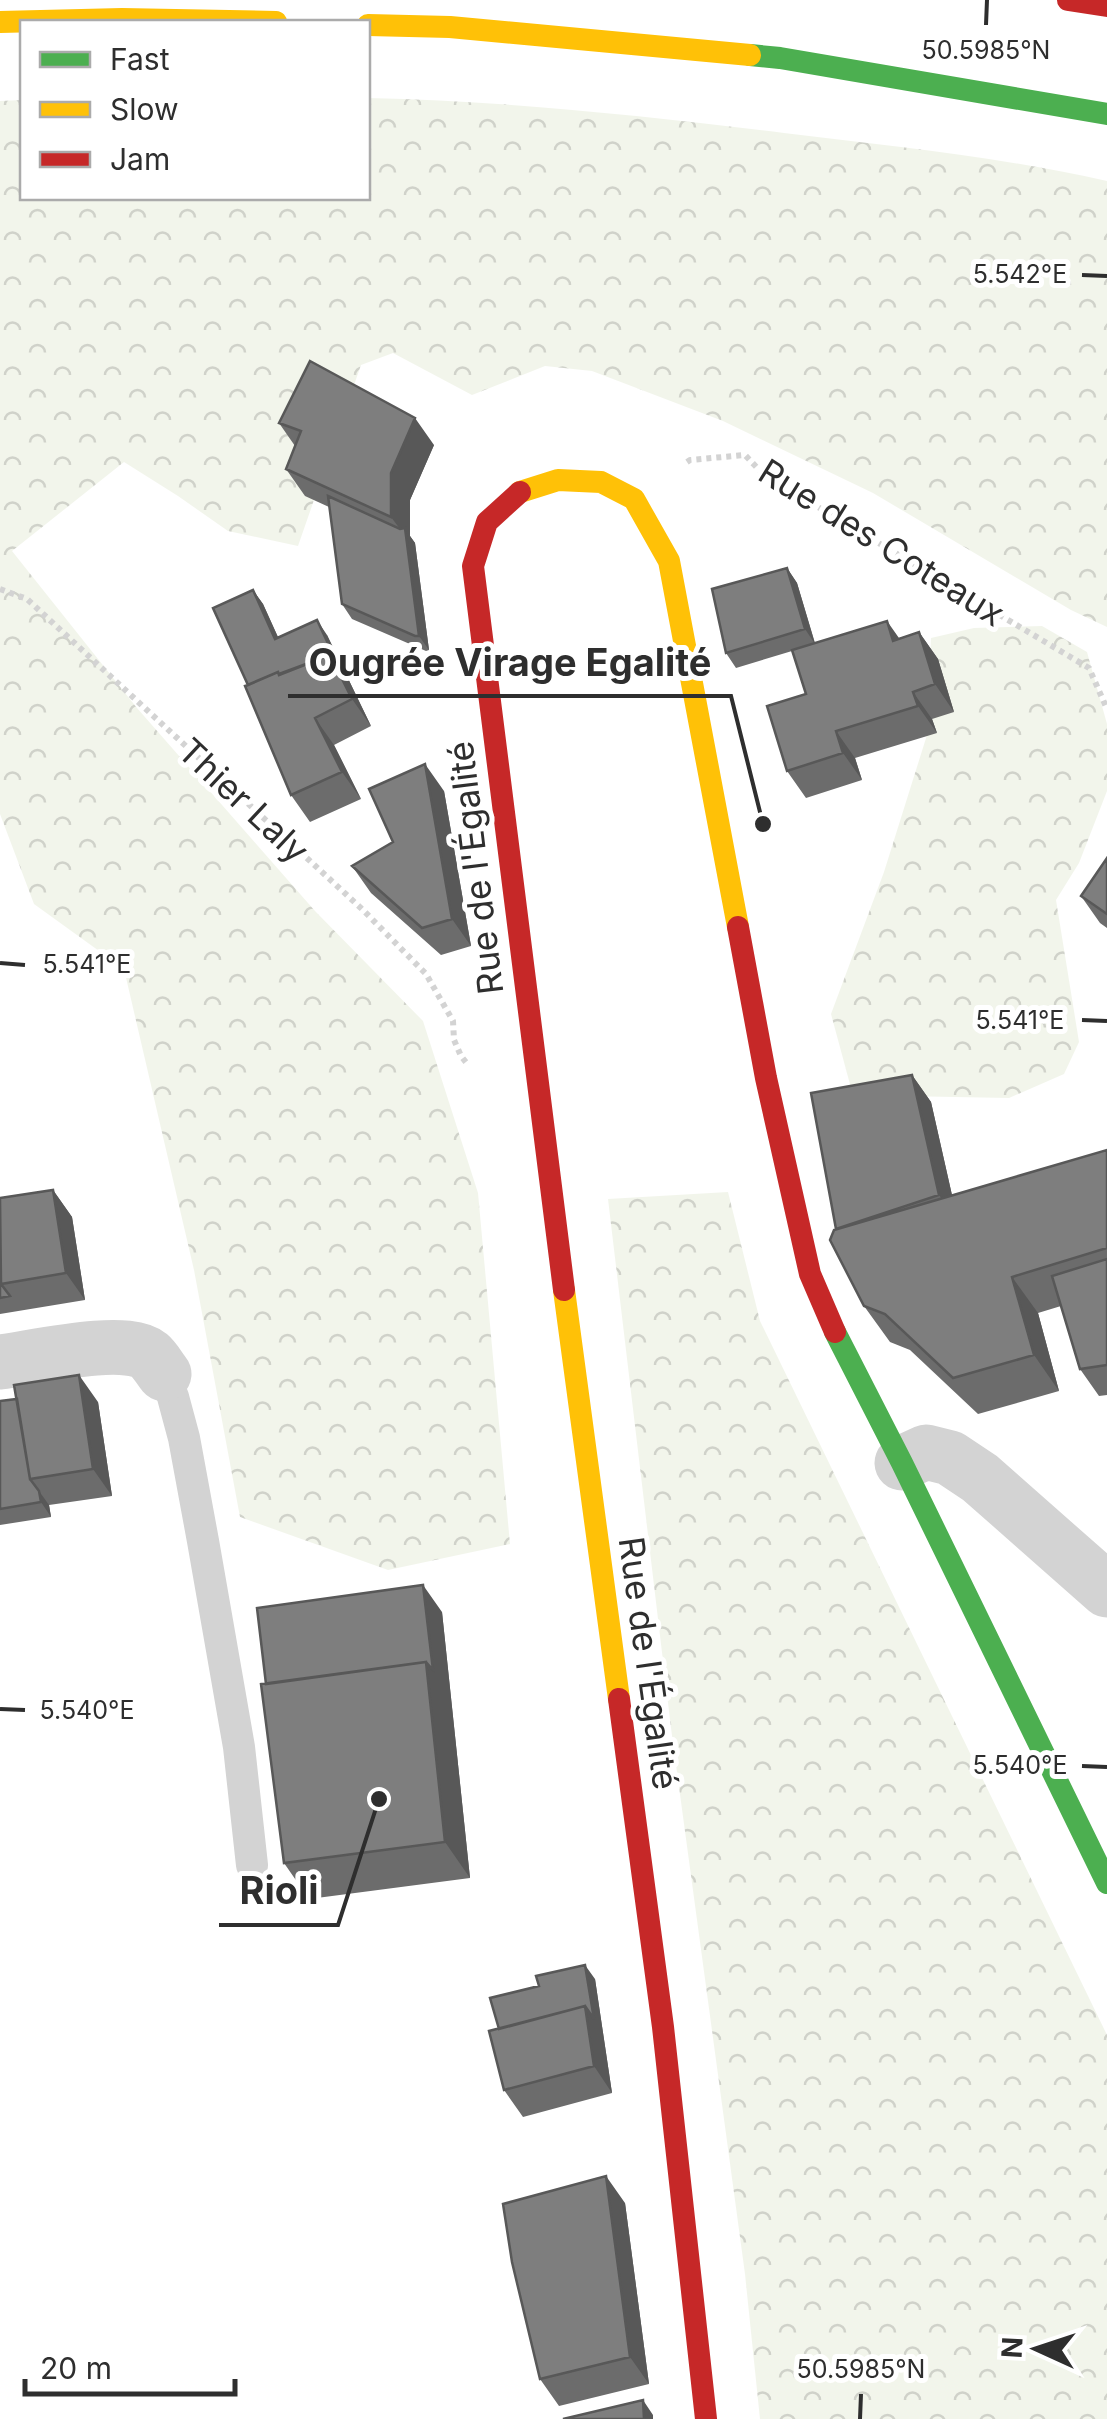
<svg xmlns="http://www.w3.org/2000/svg" width="1107" height="2419" font-family="Inter,sans-serif">
  <style>
    .forest { fill: url(#forest-crowns) }
    .lines { fill: none; stroke-linecap: round; stroke-linejoin: round }
    .path { stroke: #d3d3d3; stroke-width: 6; stroke-dasharray: 5 5; stroke-linecap: butt }
    .lane { stroke: #d3d3d3; stroke-width: 32 }
    .street { stroke: #d3d3d3; stroke-width: 55 }
    .fast { stroke: #4caf50; stroke-width: 22 }
    .slow { stroke: #ffc107; stroke-width: 22 }
    .jam { stroke: #c62828; stroke-width: 22 }
    .wall { fill: #6c6c6c }
    .shaded-wall { fill: #585858 }
    .building { fill: #7e7e7e; stroke: #585858; stroke-width: 2.5 }
    .ticks { fill: none; stroke: #2e2e2e; stroke-width: 4 }
    .labels { text-anchor: middle; dominant-baseline: central; stroke-width: 10; stroke-linejoin: round; paint-order: stroke }
    .street-label { font-size: 35px; fill: #2e2e2e; stroke: #fff }
    .ticks-label { font-size: 25px; text-anchor: middle; fill: #2e2e2e; stroke: #fff; stroke-width: 10; stroke-linejoin: round; paint-order: stroke }
    .leader { fill: none; stroke: #2e2e2e; stroke-width: 4 }
    .callout-dot { fill: #2e2e2e; stroke: #fff; stroke-width: 4 }
    .callout-label { font-size: 38px; text-anchor: middle; font-weight: bold; fill: #2e2e2e; stroke: #fff; stroke-width: 10; stroke-linejoin: round; paint-order: stroke }
  </style>
  <defs>
    <pattern id="forest-crowns" width="20" height="18" patternUnits="userSpaceOnUse" patternTransform="scale(2.5)"><rect width="20" height="18" fill="#f2f5eb"/><path d="M2 6a3 3 0 1 1 6 0M12 15a3 3 0 1 1 6 0" fill="none" stroke="#d0d2ca"/></pattern>
  </defs>
  <rect width="100%" height="100%" fill="#fff"/>
  <path class="forest" d="M368 98C507 101 646 116 784 133 892 146 1001 157 1107 181V627L1071 610 873 493 723 421 592 371 545 366 472 395 393 353 361 365 298 546 228 531 178 496 124 462 12 551 137 708 315 911 423 1021 478 1193 510 1544 388 1570 240 1517 194 1270 124 969 34 904 0 814V101L22 100V198H368Z
    M1042 626 1087 652 1107 724V791L1079 863 1056 900 1079 1042 1064 1074 1009 1098 901 1096 851 1088 831 1014 884 872 927 735 931 638 974 628Z
    M728 1192 760 1321 1107 2035V2419H760L745 2274 671 1728 608 1199Z"/>
  <g class="lines">
    <path class="path" d="M687 462 690 460 745 455 764 475 1089 668 1107 709
      M0 589 27 599 363 910 426 974 453 1021 454 1040 461 1056 468 1065"/>
    <path class="lane" d="M164 1374 173 1397 184 1438 203 1541 239 1747 252 1865"/>
    <path class="street" d="M0 1362C32 1358 125 1336 149 1355 155 1360 159 1368 164 1374
      M902 1463 926 1452 950 1458 980 1478 1107 1590"/>
    <path class="fast" d="M750 55 780 58 1107 114
      M835 1332 902 1463 1107 1883"/>
    <path class="slow" d="M0 22 122 19 276 22
      M368 25 450 27 750 55
      M520 492 558 480 601 482 634 499 669 561 738 927
      M564 1290 619 1699"/>
    <path class="jam" d="M1068 0 1107 6
      M520 492 487 522 473 566 564 1290
      M738 927 766 1078 810 1274 835 1332
      M619 1699 663 2027 706 2419"/>
  </g>
  <path class="wall" d="M279 423 434 445 410 500V536L415 543 429 650 426 651 352 619 342 604 329 507 305 496 286 469 295 446Z
    M787 568 797 583 815 643 899 638 919 632 938 659 954 712 932 719 937 733 855 758 862 780 806 798 787 771 806 694 792 651 736 668 726 653Z
    M253 590 263 604 278 637 327 635 371 726 334 745 361 799 310 822 291 795Z
    M444 791 471 946 441 955 371 893 352 866 393 842Z
    M1107 858V928L1100 923 1081 896Z
    M912 1075 931 1102 952 1195 1107 1150V1395L1099 1396 1080 1369 1061 1306 1038 1313 1059 1391 978 1414 910 1350 890 1342 864 1306 837 1229Z
    M53 1190 72 1217 85 1300 0 1314V1198Z
    M0 1401 98 1402 112 1496 49 1505 51 1517 0 1525Z
    M442 1612 470 1878 309 1899 284 1863 266 1683Z
    M595 1979 612 2093 523 2117 504 2090 499 2029Z
    M625 2203 649 2384 559 2406 540 2379Z"/>
  <path class="shaded-wall" d="M415 418 434 445 410 500V536L415 543 429 650 419 636 406 537 391 517V473Z
    M787 568 797 583 815 644 805 629Z
    M253 590 263 604 285 653 275 639Z
    M317 620 327 635 371 726 352 699 330 655Z
    M887 621 906 648 893 641Z
    M919 632 938 659 954 712 935 684Z
    M913 692 932 719 937 733 918 706Z
    M315 718 334 745 361 799 342 772Z
    M836 731 855 758 862 780 843 753Z
    M425 764 444 791 471 946 452 919Z
    M912 1075 931 1102 958 1222 939 1195Z
    M53 1190 72 1217 85 1300 66 1273Z
    M1012 1277 1038 1313 1059 1391 1034 1355Z
    M79 1375 98 1402 112 1496 93 1469Z
    M39 1491 49 1505 51 1517 41 1502Z
    M423 1585 442 1612 470 1878 445 1842 426 1662Z
    M585 1965 595 1979 612 2093 594 2066 585 2006Z
    M606 2176 625 2203 649 2384 630 2357Z
    M643 2400 653 2415V2419H644Z"/>
  <path class="building" d="M310 361 415 418 391 473V517L286 469 301 431 279 423Z
    M328 496 400 529 405 528 419 636H415L342 604Z
    M787 568 805 629 726 653 712 589Z
    M253 590 275 639 317 620 339 667 330 655 279 674 278 672 248 685 213 608Z
    M887 621 893 641 919 632 935 684 913 692 918 706 836 731 843 753 787 771 767 706 806 694 792 650Z
    M330 655 352 699 315 718 342 772 291 795 245 686 278 672 279 675Z
    M425 764 452 919 422 928 352 866 393 842 369 789Z
    M1107 858V914L1081 896Z
    M912 1075 939 1195 836 1229 811 1093Z
    M1107 1150V1248L1012 1277 1034 1355 953 1378 885 1314 864 1306 830 1240 834 1230Z
    M53 1190 66 1273 1 1284 0 1198Z
    M1107 1259V1365L1080 1369 1052 1276Z
    M0 1279 1 1284 10 1296 0 1298Z
    M79 1375 93 1469 30 1479 14 1385Z
    M17 1399 30 1479 39 1491 41 1502 0 1509V1401Z
    M423 1585 433 1670 426 1662 266 1684 257 1608Z
    M426 1662 445 1842 284 1863 261 1684Z
    M585 1965 594 2019 585 2006 499 2029 490 1998 539 1986 536 1976Z
    M585 2006 594 2066 504 2090 489 2031Z
    M606 2176 630 2357 540 2379 512 2262 503 2204Z
    M643 2400 644 2419H563Z"/>
  <path class="ticks" d="M986 25 987 0M1082 275 1107 276M0 963 25 965M1082 1020 1107 1021M0 1709 25 1710M1082 1766 1107 1767M860 2419 861 2394"/>
  <g class="labels">
    <g class="street-label">
      <text transform="translate(882 542) rotate(32)">Rue des Coteaux</text>
      <text transform="translate(244 800) rotate(43)">Thier Laly</text>
      <text transform="translate(475 868) rotate(-97)">Rue de l'Égalité</text>
      <text transform="translate(649 1663) rotate(82)">Rue de l'Égalité</text>
    </g>
  </g>
  <g class="ticks-label">
    <text x="986" y="59">50.5985°N</text>
    <text x="1020" y="283">5.542°E</text>
    <text x="87" y="973">5.541°E</text>
    <text x="1020" y="1029">5.541°E</text>
    <text x="87" y="1719">5.540°E</text>
    <text x="1020" y="1774">5.540°E</text>
    <text x="861" y="2378">50.5985°N</text>
  </g>
  <path class="leader" d="M763 824L731 696H288M379 1799L338 1925H219"/>
  <g class="callout-dot">
    <circle cx="763" cy="824" r="10"/>
    <circle cx="379" cy="1799" r="10"/>
  </g>
  <g class="callout-label">
    <text x="510" y="676">Ougrée Virage Egalité</text>
    <text x="279" y="1904">Rioli</text>
  </g>
  <rect x="20" y="20" width="350" height="180" fill="#ffffff" stroke="#ababab" stroke-width="2.5"/>
  <rect x="40" y="52" width="50" height="15" fill="#4caf50" stroke="#ababab" stroke-width="2.5"/>
  <text x="110" y="70" font-size="30" fill="#2e2e2e">Fast</text>
  <rect x="40" y="102" width="50" height="15" fill="#ffc107" stroke="#ababab" stroke-width="2.5"/>
  <text x="110" y="120" font-size="30" fill="#2e2e2e">Slow</text>
  <rect x="40" y="152" width="50" height="15" fill="#c62828" stroke="#ababab" stroke-width="2.5"/>
  <text x="110" y="170" font-size="30" fill="#2e2e2e">Jam</text>
  <g transform="translate(1037 2349) rotate(273)" stroke="#ffffff" stroke-width="8" paint-order="stroke">
  <path d="M0-8L18 38L0 25L-18 38Z" fill="#2e2e2e"/>
  <text y="-15" font-size="28" font-weight="bold" text-anchor="middle" fill="#2e2e2e">N</text>
  </g>
  <path d="M25 2379v15h210v-15" fill="none" stroke="#2e2e2e" stroke-width="5"/>
  <text x="40" y="2379" font-size="30" fill="#2e2e2e" stroke="#ffffff" stroke-width="8" paint-order="stroke">20 m</text>
</svg>
